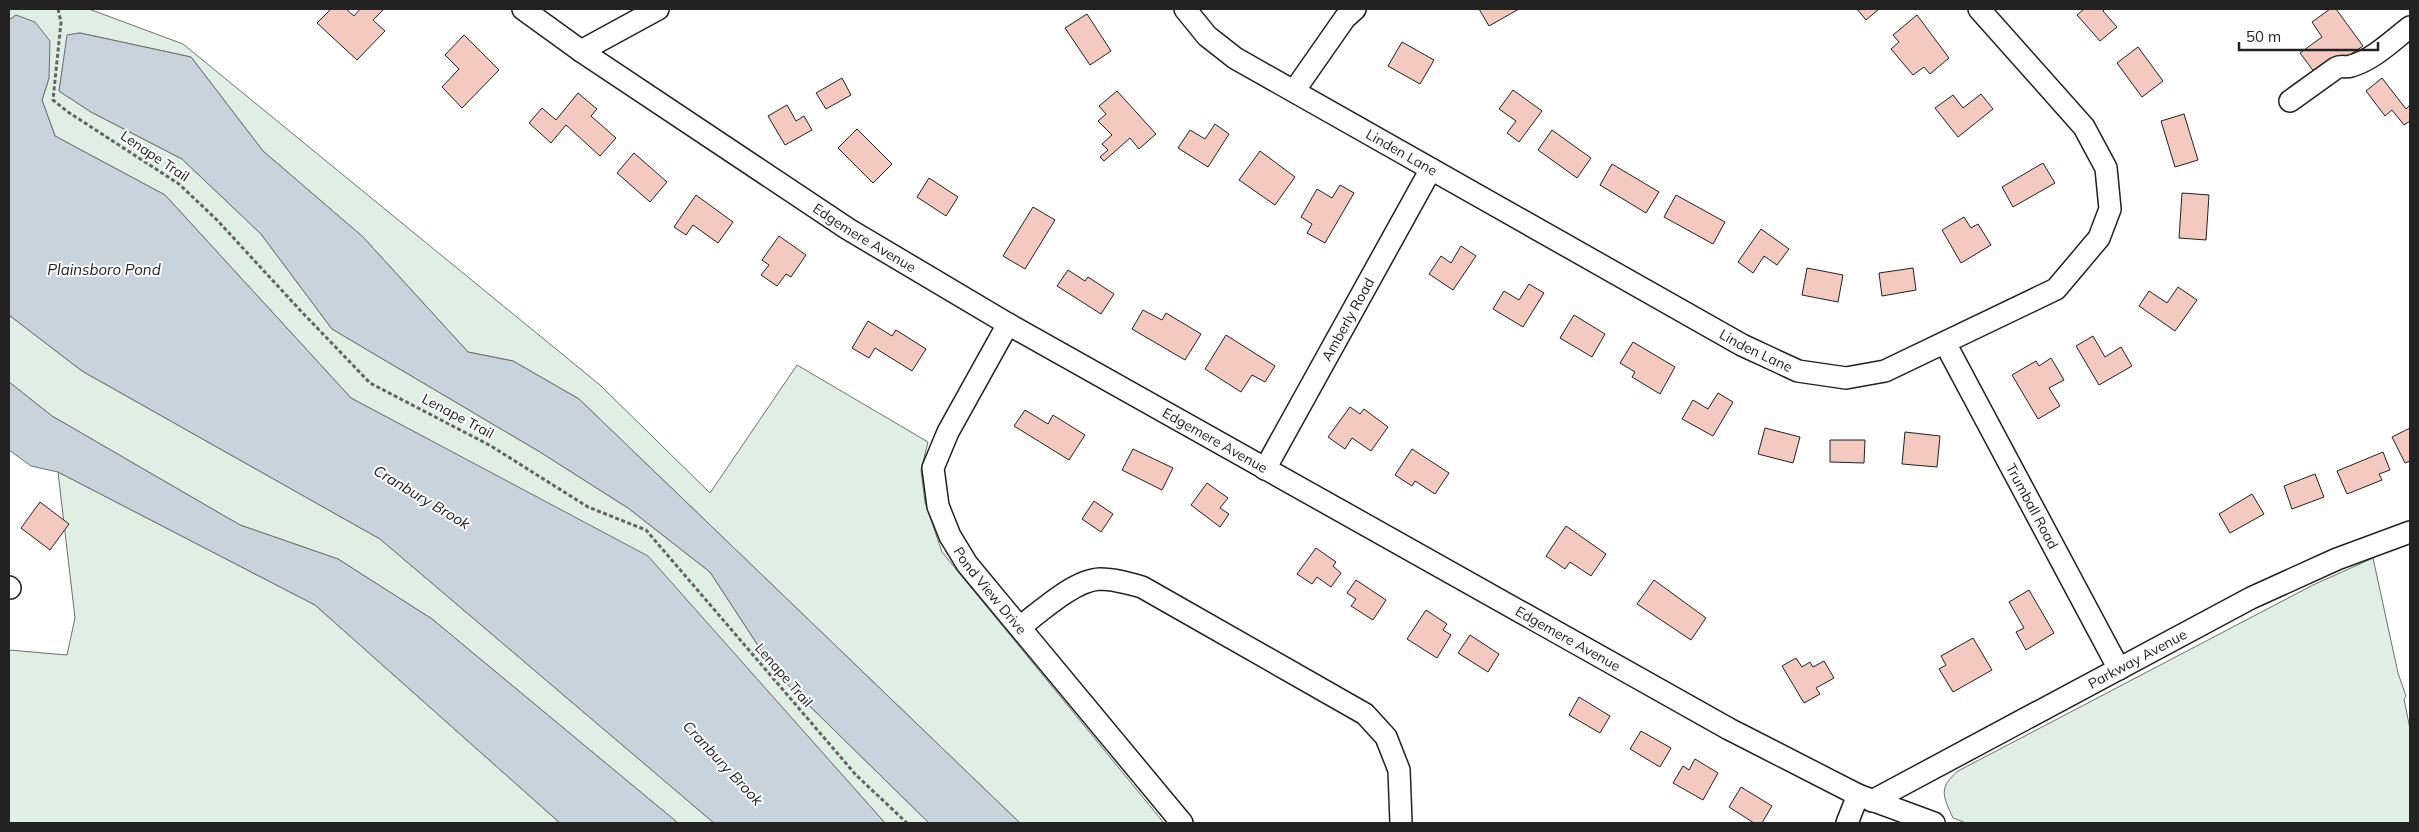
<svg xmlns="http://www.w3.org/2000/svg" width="2419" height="832" font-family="Mulish,sans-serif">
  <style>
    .green { fill: #e0efe3; stroke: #6f6f6f }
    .water { fill: #c7d3dd; stroke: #6f6f6f }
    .building { fill: #f3c9c0; stroke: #222 }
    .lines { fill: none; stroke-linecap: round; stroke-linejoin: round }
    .minor-casing { stroke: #222; stroke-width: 24 }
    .path { stroke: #646464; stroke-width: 3; stroke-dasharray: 4 2.5; stroke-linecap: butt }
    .minor { stroke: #fff; stroke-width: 21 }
    .labels { text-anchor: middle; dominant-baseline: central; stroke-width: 4; stroke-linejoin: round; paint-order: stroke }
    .street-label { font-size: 14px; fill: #222; stroke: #fff }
    .water-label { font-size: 15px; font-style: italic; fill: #222; stroke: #fff }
  </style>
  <rect width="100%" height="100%" fill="#fff"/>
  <path class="green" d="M9 9H89L183 44 600 385 710 493 797 365 928 442 921 470 925 502 942 552 1164 823H1020L579 399 513 361 468 352 363 237 263 151 191 57 80 33 68 35 59 91 91 112 182 159 261 234 332 329 540 452 628 508 710 572 776 673 929 823H885L648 557 351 398 165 195 55 136 42 100 49 78 16 15 9 20Z
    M9 315 82 371 380 539 714 823H678L432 619 338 559 240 525 52 416 9 382Z
    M58 472 315 605 560 823H9V650L67 655 75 618Z
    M2373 558 2398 673 2406 696 2404 699 2410 729V823H1966L1953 818C1943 796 1938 788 1958 771L2313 585Z"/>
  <path class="water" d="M16 15 35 22 50 41 49 78 42 100 55 136 165 195 351 398 648 556 885 823H714L380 539 82 371 9 315V20Z
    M80 33 191 57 263 151 363 237 468 352 513 361 579 399 1020 823H929L776 673 710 572 628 508 540 452 332 329 261 234 182 159 91 112 59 91 67 35Z
    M9 382 52 416 240 525 338 559 432 619 678 823H560L315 605 58 472 31 466 9 450Z"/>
  <path class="building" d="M331 9H346L354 16 360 9H384L373 20 385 31 357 60 317 23Z
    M1479 9H1519L1489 26Z
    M1857 9H1879L1866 20Z
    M2084 9H2105L2103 11 2117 27 2100 41 2077 15Z
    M2330 9H2336L2363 46 2342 60 2339 56 2315 73 2300 53 2322 37 2312 22Z
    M1087 14 1111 51 1090 65 1065 28Z
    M1917 15 1949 58 1930 74 1924 67 1913 75 1891 49 1899 42 1893 35Z
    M464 35 499 70 462 108 442 87 459 69 445 55Z
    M1402 42 1434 60 1420 84 1388 66Z
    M2138 47 2163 81 2142 97 2117 63Z
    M842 78 851 95 826 109 816 93Z
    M2382 78 2406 109 2410 105V121L2404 125 2392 110 2385 116 2366 91Z
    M1513 90 1542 111 1519 142 1507 133 1516 121 1499 109Z
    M1117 91 1156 134 1139 149 1130 138 1104 161 1100 157 1108 150 1102 144 1112 135 1098 121 1106 114 1099 106Z
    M578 93 597 109 591 116 616 138 600 156 566 125 551 143 529 123 542 108 556 120Z
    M1981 94 1993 109 1958 137 1935 108 1953 95 1963 108Z
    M787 105 796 121 804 116 812 130 785 145 768 116Z
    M2184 114 2198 160 2175 167 2161 121Z
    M1215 124 1229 134 1208 167 1178 148 1190 130 1205 139Z
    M857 129 892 164 873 183 838 148Z
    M1552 130 1591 158 1577 178 1538 150Z
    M1260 151 1295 177 1275 205 1239 180Z
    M634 153 667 182 650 202 617 173Z
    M2043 163 2055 183 2013 207 2002 187Z
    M1612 164 1659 192 1646 213 1600 185Z
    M929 178 958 197 946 216 917 197Z
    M1340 185 1354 193 1325 243 1307 233 1312 224 1301 217 1317 189 1332 198Z
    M2182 193 2209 195 2206 240 2179 238Z
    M696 195 733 222 718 243 693 225 686 235 674 227Z
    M1676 195 1725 222 1713 244 1664 217Z
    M1033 207 1055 220 1025 269 1003 256Z
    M1964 217 1971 228 1978 224 1991 245 1961 263 1942 230Z
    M1761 229 1789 249 1777 265 1764 256 1753 273 1738 262Z
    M779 236 806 255 791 277 786 274 777 286 761 275 769 265 762 260Z
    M1461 246 1476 256 1453 290 1429 274 1441 256 1451 263Z
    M1807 268 1843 275 1838 302 1802 295Z
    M1913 268 1916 290 1882 296 1879 273Z
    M1068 270 1085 281 1088 277 1114 294 1101 314 1057 286Z
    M1529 284 1544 293 1523 327 1493 309 1504 291 1519 300Z
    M2178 287 2197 300 2175 331 2139 306 2149 291 2167 303Z
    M1143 310 1162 320 1166 313 1201 334 1185 360 1132 329Z
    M1574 315 1605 334 1592 357 1560 338Z
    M868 321 892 336 896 330 926 349 912 371 875 348 869 358 852 348Z
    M1226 335 1275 366 1265 382 1252 375 1241 392 1205 369Z
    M2093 336 2105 357 2121 347 2132 366 2099 385 2076 346Z
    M1633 342 1675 367 1660 394 1632 377 1635 372 1620 363Z
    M2051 358 2064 380 2049 388 2060 406 2038 419 2012 375 2036 361 2039 366Z
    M1718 393 1733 402 1713 436 1682 419 1693 400 1708 409Z
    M1350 407 1360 414 1364 409 1388 427 1371 451 1352 438 1345 449 1328 437Z
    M1025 410 1048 424 1053 415 1085 435 1069 460 1014 426Z
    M1765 428 1800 437 1793 463 1758 454Z
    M2410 428V461L2405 463 2392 437Z
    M1905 432 1940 436 1937 467 1902 464Z
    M1830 440H1865L1864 463 1830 462Z
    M1133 449 1173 468 1162 490 1122 470Z
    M1412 449 1449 473 1435 494 1415 481 1412 486 1395 475Z
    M2383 452 2390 470 2379 474 2382 480 2347 494 2337 471Z
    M2315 474 2324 497 2292 509 2284 486Z
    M1207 483 1228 498 1220 508 1229 514 1220 527 1191 505Z
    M2252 494 2264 514 2230 533 2219 514Z
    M1094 501 1113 514 1101 532 1082 519Z
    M40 502 69 524 50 550 21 528Z
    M1566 526 1606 554 1591 576 1570 562 1565 569 1546 556Z
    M1316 548 1336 562 1333 566 1341 573 1331 587 1317 577 1312 584 1297 574Z
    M1356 580 1386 600 1373 620 1351 606 1356 599 1347 593Z
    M1654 580 1706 618 1691 640 1637 604Z
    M2029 590 2054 633 2026 650 2016 632 2024 628 2009 602Z
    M1426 610 1447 624 1443 630 1451 635 1437 658 1407 639Z
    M1470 635 1499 654 1488 672 1458 653Z
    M1973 638 1992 670 1953 692 1939 669 1946 665 1941 656Z
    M1796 658 1802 667 1810 662 1813 667 1824 661 1834 678 1816 688 1820 694 1804 703 1782 666Z
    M1579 697 1610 716 1600 733 1569 715Z
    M1641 731 1671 748 1660 767 1630 749Z
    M1695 759 1718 773 1703 800 1673 783 1683 766 1689 770Z
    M1741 787 1772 806 1762 823H1754L1729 807Z"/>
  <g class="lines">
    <defs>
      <g id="minor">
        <path id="s1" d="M523 9 581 51 848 229 1008 324 1729 729 1858 795 1934 823"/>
        <path id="s2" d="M1185 9 1207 36 1235 58 1742 345 1798 371 1846 378 1885 371 2056 289 2099 238 2110 209 2106 168 2084 127 1979 9"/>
        <path d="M581 51 658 9"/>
        <path d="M1294 91 1345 18 1355 9"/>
        <path d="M2290 101 2336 68C2342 65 2345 68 2351 66 2373 60 2393 40 2410 27"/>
        <path id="s3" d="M1008 324 948 432 933 468 938 506 950 536 967 564 1182 823"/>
        <path id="s4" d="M1945 343 2119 669"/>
        <path id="s5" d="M1265 469 1431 169"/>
        <path d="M9 587 10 588"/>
        <path d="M1020 627C1040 612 1074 580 1100 579 1114 579 1128 583 1142 587L1365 714 1386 737 1399 770 1401 823"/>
        <path id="s6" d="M1872 801 2251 598 2337 559 2410 532"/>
        <path d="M1847 823 1858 795"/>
      </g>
    </defs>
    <use href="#minor" class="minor-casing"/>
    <path class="path" d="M58 9 61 22 53 100 68 112 179 184 217 220 299 309 370 383 491 446 588 507 646 530 856 775 907 823"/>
    <use href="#minor" class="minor"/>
  </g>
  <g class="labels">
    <g class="street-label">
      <text stroke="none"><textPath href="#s2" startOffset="262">Linden Lane</textPath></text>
      <text transform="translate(155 156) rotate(34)">Lenape Trail</text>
      <text stroke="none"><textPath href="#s1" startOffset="411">Edgemere Avenue</textPath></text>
      <text stroke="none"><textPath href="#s5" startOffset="171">Amberly Road</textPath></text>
      <text stroke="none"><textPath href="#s2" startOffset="668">Linden Lane</textPath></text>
      <text transform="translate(458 416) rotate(28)">Lenape Trail</text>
      <text stroke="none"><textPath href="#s1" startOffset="816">Edgemere Avenue</textPath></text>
      <text stroke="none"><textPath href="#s4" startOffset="185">Trumball Road</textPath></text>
      <text stroke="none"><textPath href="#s3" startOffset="301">Pond View Drive</textPath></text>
      <text stroke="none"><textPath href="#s1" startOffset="1221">Edgemere Avenue</textPath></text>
      <text stroke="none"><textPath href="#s6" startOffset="301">Parkway Avenue</textPath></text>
      <text transform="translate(784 675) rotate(49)">Lenape Trail</text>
    </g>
    <g class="water-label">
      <text x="104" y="269">Plainsboro Pond</text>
      <text transform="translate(422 497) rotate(31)">Cranbury Brook</text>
      <text transform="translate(723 763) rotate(47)">Cranbury Brook</text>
    </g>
  </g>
  <rect width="2419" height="832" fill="none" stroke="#222222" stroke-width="20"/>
  <path d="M2239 42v8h139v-8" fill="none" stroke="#222222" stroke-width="2.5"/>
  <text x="2246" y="42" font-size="15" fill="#222222" stroke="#ffffff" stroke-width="4" paint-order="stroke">50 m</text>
</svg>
